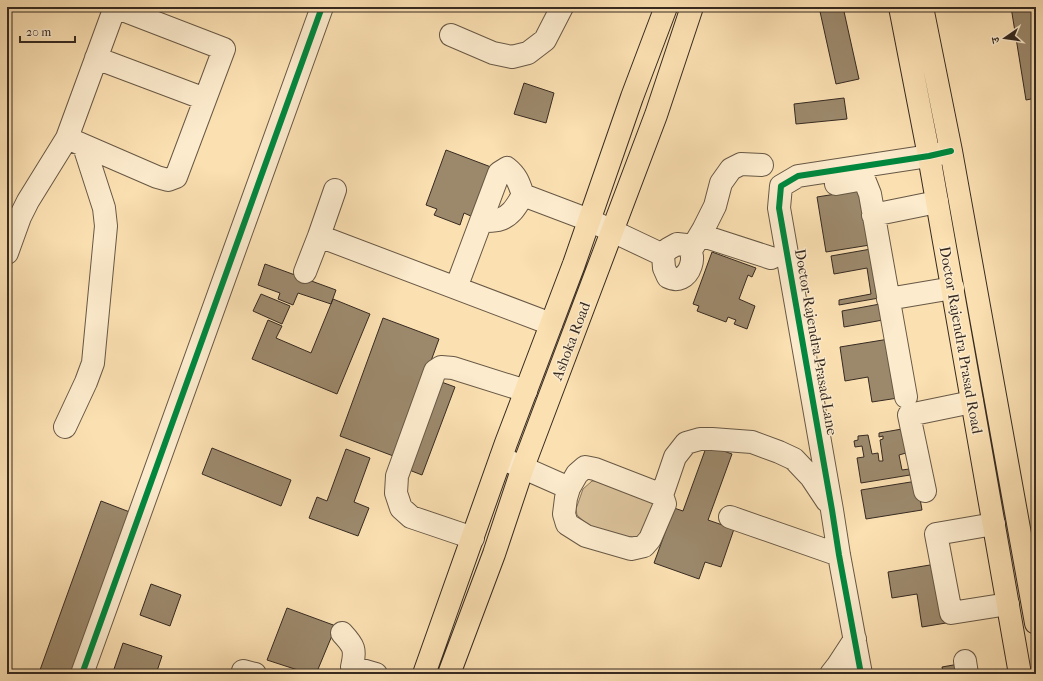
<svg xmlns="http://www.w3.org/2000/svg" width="1043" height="681" font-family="'IM FELL French Canon','Noto Serif Devanagari',serif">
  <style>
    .green { fill: #dac199; stroke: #88765d }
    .building { fill: #9c896c; stroke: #362a21 }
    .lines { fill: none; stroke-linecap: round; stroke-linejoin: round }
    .minor-casing { stroke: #675845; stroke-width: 24 }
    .major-casing { stroke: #362a21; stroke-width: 24 }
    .minor { stroke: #fcebcd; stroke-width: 22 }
    .major { stroke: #fbe0b2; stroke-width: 22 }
    .cycleway-casing { stroke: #fcebcd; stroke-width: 8 }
    .cycleway { stroke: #00873e; stroke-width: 6 }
    .labels { text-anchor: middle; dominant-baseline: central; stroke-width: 3; stroke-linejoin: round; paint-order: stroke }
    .street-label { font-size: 15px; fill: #362a21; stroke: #fcebcd }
  </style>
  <rect width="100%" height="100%" fill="#fbe0b2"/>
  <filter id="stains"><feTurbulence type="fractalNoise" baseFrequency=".005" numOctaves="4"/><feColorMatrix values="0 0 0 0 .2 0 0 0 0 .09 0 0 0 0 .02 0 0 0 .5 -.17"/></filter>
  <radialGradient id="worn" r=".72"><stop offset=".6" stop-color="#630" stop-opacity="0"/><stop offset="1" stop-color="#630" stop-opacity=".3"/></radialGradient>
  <path class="green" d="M592 481H613L649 497 657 506 655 529 628 543 592 529 577 515 576 509 583 489Z"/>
  <path class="building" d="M819 7H843L859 79 836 84Z
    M1011 7H1036V98L1026 100Z
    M524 83 554 93 546 123 514 114Z
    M844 98 847 119 796 124 794 104Z
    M446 150 491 167 473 217 464 213 460 225 434 215 437 209 426 205Z
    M861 190 870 245 826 252 817 197Z
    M871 249 879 298 839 305V300L871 294 867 268 834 274 831 256Z
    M712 252 756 268 752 277 748 275 739 299 755 306 747 329 734 324 736 320 728 317 726 322 697 311 699 306 693 304Z
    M265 264 336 290 331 304 298 293 293 305 278 299 280 293 258 285Z
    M261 294 290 306 282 324 253 311Z
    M333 299 370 314 337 394 252 359 268 320 282 326 276 338 311 353Z
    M880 304 883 320 844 327 842 311Z
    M383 318 439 339 396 457 340 436Z
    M889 339 898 398 872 402 868 377 845 381 840 347Z
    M436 380 455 387 422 475 404 468Z
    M902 429 906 453 899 455 902 470 909 469 910 475 861 483 857 458 864 457 862 446 855 447 854 441 858 440V436L868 435 872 454 878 453 879 461H883L880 440 883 439V436L879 437V433Z
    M707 445 732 454 708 520 734 529 721 567 705 562 699 579 654 563 674 508 683 511Z
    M212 448 291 480 281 506 202 474Z
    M346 449 370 458 354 502 369 508 358 536 309 518 317 497 327 501Z
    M917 481 922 510 866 519 861 490Z
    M101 501 135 514 78 674H51L40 670Z
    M936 564 946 623 922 627 917 594 892 598 888 572Z
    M151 584 181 595 170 626 140 615Z
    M287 608 336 626 316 674H310L267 660Z
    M123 643 162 656 156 674H119L113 672Z
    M959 664 960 674H933L943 672 942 667Z"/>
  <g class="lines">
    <defs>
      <path id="minor" d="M115 7 67 138 157 177 168 180 176 177 224 49 115 7
        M451 35 493 53 512 57 528 53 545 40 562 7
        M96 58 205 99
        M836 184 864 179 870 194 906 397
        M335 190 319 236 551 324
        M523 195 589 220 663 255
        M873 215 937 202
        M700 235 771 258
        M677 244 686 245C688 247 689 248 690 250 695 259 690 274 681 278 677 280 672 279 668 277L664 268 663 255 668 249Z
        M691 250 703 230 715 206 721 183 731 169 741 164 762 165
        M7 253 20 217 28 201 67 138
        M305 272 319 236
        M456 288 499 173 507 168C517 176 519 183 523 195 517 205 511 217 498 220 493 221 487 221 481 221
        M888 299 953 288
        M65 427 86 382 93 363 106 226 104 208 84 146
        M501 458 569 488 566 498 564 514 567 524 586 536 631 549 644 546 650 539 665 504 662 495 595 469 585 467 577 474 569 488
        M925 491 909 415 972 402
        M662 495 675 457 686 443 700 439H712L752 442 779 452 794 459 811 477 827 501
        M730 517 839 555
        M994 524 936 534 951 613 1008 604
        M473 538 411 517 401 508 396 493 397 476 435 371 441 367 453 368 526 391
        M342 633C354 646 356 649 352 667L376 674
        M965 661 967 674
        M243 671 255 674
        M82 674 322 7
        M831 674 838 665 855 639
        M861 674 839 555 832 510 779 208 781 186 798 176 929 156 948 152"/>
      <path id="major" d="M900 7 929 156 1020 674
        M922 7 951 151 1036 623
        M424 674 506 443 574 264 632 97 666 7
        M449 674 494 554 523 467 656 115 692 7"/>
    </defs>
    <use href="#minor" class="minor-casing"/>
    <use href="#major" class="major-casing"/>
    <use href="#minor" class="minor"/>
    <use href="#major" class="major"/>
    <defs>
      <path id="cycleway" d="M82 674 322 7
        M861 674 839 555 832 510 779 208 781 186 798 176 929 156 951 151"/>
    </defs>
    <use href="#cycleway" class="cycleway-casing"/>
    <use href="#cycleway" class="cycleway"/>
  </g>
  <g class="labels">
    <g class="street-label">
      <text transform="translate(961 340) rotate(80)">Doctor Rajendra Prasad Road</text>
      <text transform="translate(571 341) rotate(-69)">Ashoka Road</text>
      <text transform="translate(816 342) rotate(80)">Doctor Rajendra Prasad Lane</text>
    </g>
  </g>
  <rect width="1043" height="681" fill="none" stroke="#fbe0b2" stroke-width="24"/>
  <rect x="8" y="8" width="1027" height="665" fill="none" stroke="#362a21" stroke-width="2"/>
  <rect x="12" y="12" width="1019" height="657" fill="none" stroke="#362a21"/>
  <g transform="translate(1005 38) rotate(257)" stroke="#fcebcd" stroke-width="3" paint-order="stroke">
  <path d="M0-3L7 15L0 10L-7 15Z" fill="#362a21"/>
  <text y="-6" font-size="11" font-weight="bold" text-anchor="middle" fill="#362a21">उ</text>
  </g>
  <path d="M20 36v6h55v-6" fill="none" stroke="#362a21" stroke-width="2"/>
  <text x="26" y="36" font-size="12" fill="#362a21" stroke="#fcebcd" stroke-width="3" paint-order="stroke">20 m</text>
  <rect width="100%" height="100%" filter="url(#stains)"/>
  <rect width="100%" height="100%" fill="url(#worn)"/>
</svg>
